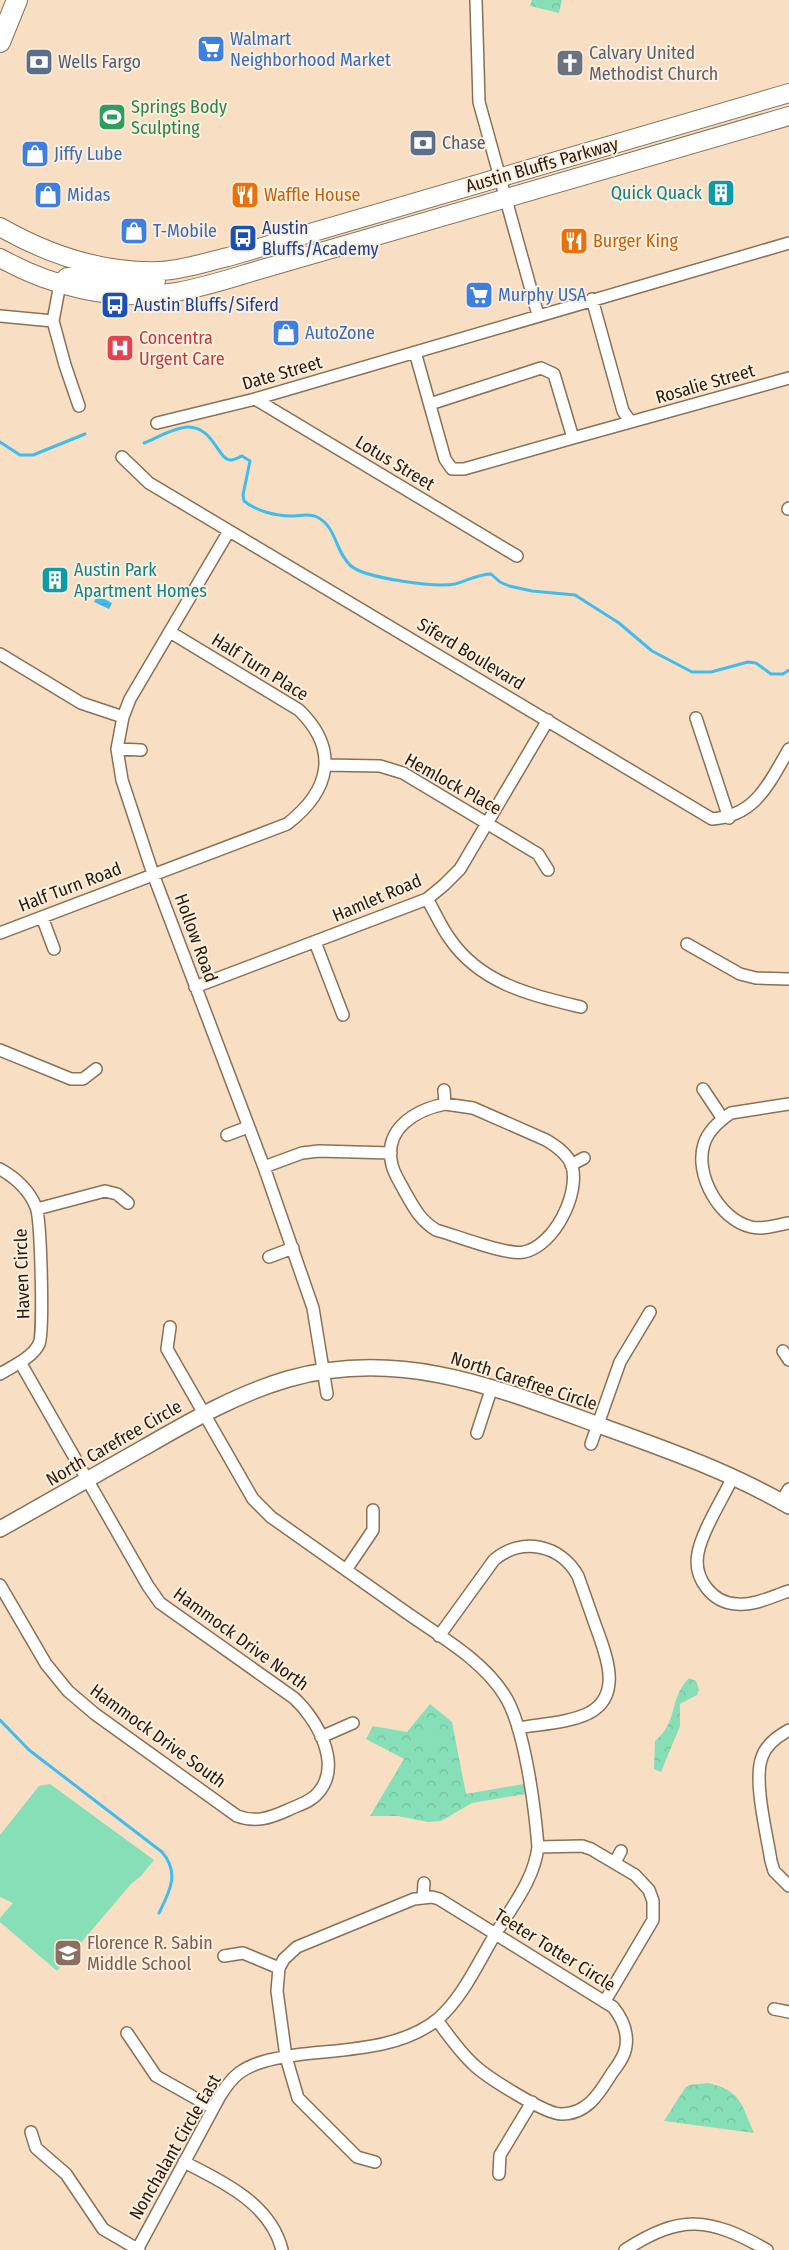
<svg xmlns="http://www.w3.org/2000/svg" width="789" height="2250" font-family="'Fira Sans Condensed',sans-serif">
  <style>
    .park { fill: url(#park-crowns) }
    .pitch { fill: #86dfb7 }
    .water { fill: url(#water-waves) }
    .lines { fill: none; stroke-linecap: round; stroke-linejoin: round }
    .stream { stroke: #41bcee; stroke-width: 3 }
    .street-casing { stroke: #877157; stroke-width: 14 }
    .secondary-casing { stroke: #877157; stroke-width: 18 }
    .primary-casing { stroke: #877157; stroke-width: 20 }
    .highway-casing { stroke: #877157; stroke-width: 22 }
    .street { stroke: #fff; stroke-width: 11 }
    .secondary { stroke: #fff; stroke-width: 15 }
    .primary { stroke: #fff; stroke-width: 18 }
    .highway { stroke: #fff; stroke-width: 20 }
    .labels { text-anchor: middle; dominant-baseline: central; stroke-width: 4; stroke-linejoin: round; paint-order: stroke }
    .shop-label { font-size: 18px; fill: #366cbe; stroke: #feefdd; text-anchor: start }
    .worship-label { font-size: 18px; fill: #5b616d; stroke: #feefdd; text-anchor: start }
    .service-label { font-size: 18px; fill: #4e5e75; stroke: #feefdd; text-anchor: start }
    .leisure-label { font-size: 18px; fill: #27864d; stroke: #feefdd; text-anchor: start }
    .street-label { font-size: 18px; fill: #251c12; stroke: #feefdd }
    .culture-label { font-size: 18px; fill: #0d838f; stroke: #feefdd; text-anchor: end }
    .food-label { font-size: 18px; fill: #c56008; stroke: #feefdd; text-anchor: start }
    .transit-label { font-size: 18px; fill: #164399; stroke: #feefdd; text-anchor: start }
    .health-label { font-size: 18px; fill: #be3a42; stroke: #feefdd; text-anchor: start }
    .education-label { font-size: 18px; fill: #785e54; stroke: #feefdd; text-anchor: start }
  </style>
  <defs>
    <pattern id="park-crowns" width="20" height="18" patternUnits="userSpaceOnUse" patternTransform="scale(1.25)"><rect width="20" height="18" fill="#86dfb7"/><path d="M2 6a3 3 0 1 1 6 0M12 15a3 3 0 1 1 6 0" fill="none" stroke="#74bf9c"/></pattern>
    <pattern id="water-waves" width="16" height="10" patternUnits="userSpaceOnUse" patternTransform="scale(1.25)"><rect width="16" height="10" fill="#41bcee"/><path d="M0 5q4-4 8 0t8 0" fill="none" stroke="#39a1cb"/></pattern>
  </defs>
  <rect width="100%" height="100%" fill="#f8dfc3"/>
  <path class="park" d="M532 0H562L559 13 530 6Z
    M689 1678 696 1681 699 1690 697 1695 680 1704V1726L661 1772 654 1769 655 1741C679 1721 668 1700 689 1678Z
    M430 1704 452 1722 466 1794 529 1783 531 1793 472 1803 441 1821 428 1822 398 1816H370L404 1759 366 1739 373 1726 407 1732Z
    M708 2083C742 2091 741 2104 754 2133L664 2121 685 2088 689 2085Z"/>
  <path class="pitch" d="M436 1729 444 1743 431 1751 422 1737Z
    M50 1784 154 1860 141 1876 131 1884 57 1971 0 1922V1918L13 1903 0 1897V1835L39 1786Z"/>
  <path class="water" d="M97 595 112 603 109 609 94 602Z"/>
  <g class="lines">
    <path class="stream" d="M0 442 20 455H33L85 434
      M144 443C157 438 172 428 187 427 214 426 218 461 231 460 235 460 239 457 242 456L250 461 243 495 244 501C256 511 276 516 291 516 300 516 309 513 317 517 337 527 335 552 351 566 365 578 436 588 455 584 467 581 478 574 491 574L500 582 509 586 532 591 575 595 619 623 652 651 692 672H711L748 662 756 663 771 674H783L789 670
      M0 1720 29 1750 162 1852C180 1873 170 1891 159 1913"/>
    <defs>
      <path id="street" d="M476 0 479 102 538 315
        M60 284 53 321 65 365 79 406
        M592 299 623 411 630 421
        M0 316 53 321
        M415 352 445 459 452 469H464L573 438
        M255 399 517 556
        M430 404 541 368 554 374 573 438 789 378
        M157 423 255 399 789 243
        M122 457 149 483 712 819C756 816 769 783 789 749
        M788 509 789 508
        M229 531 130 699 123 717 117 749 122 780 153 874 264 1167 313 1308 327 1394
        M0 654 81 703 123 717
        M696 718 729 818
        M117 749 141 750
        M325 765 380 766 403 773 538 854 548 870
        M427 899C435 912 441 927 450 939 481 984 531 995 581 1007
        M42 917 54 949
        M0 933 287 824C330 791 340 750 299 710L170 632
        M315 942 343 1015
        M687 944 740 974 756 978 789 979
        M195 987 427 899 444 885 460 869 548 720
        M0 1050 71 1079H83L96 1069
        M703 1089 723 1119
        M444 1090 445 1104
        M445 1104 473 1108 546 1140C556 1146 568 1154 572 1166 580 1194 554 1246 524 1252 507 1256 455 1235 436 1230 420 1220 414 1208 405 1192 401 1184 394 1174 392 1165 383 1129 415 1110 445 1104Z
        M789 1104 731 1113C719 1121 708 1131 704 1144 694 1175 720 1220 751 1227 763 1230 777 1225 789 1223
        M227 1135 248 1127
        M571 1165 584 1158
        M264 1167 302 1153 319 1151 391 1153
        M0 1169C16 1178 29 1190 36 1207 41 1219 44 1333 39 1344 32 1358 13 1366 0 1374
        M37 1209 105 1191 117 1194 128 1203
        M269 1257 293 1248
        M783 1351 789 1360
        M477 1433 492 1387
        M591 1444 620 1362 650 1312
        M733 1477C723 1498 702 1531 698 1553 693 1578 712 1603 737 1604 754 1606 773 1596 789 1591
        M781 1502 789 1489
        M346 1570 373 1530V1510
        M0 1585 46 1664 68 1691 95 1714 237 1816C256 1823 270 1818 288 1810 298 1805 311 1802 318 1793 343 1765 317 1719 294 1698L160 1603 148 1586 20 1362
        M439 1636 494 1560C522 1536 561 1545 578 1576 584 1593 590 1610 596 1627 606 1655 623 1695 589 1713 569 1723 540 1724 518 1728
        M789 1730C778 1736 766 1745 762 1757 753 1780 767 1835 771 1861L774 1871 789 1886
        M321 1737 353 1723
        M538 1847 582 1846 591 1849 635 1875 649 1890 653 1901V1920L605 2001
        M615 1862 621 1851
        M423 1898 424 1883
        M224 1956 243 1953 279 1968 277 1991 286 2057 298 2098 357 2157 375 2162
        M279 1968 284 1959 297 1947 414 1899 432 1897 439 1899 613 2007C622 2018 628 2031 626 2046 625 2056 618 2065 612 2073 600 2092 588 2114 562 2114 546 2115 485 2076 473 2064 459 2051 448 2035 437 2020
        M774 2009 789 2012
        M127 2033 156 2076 213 2108
        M31 2132 36 2148 66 2174 103 2229 139 2250
        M184 2162C222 2181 271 2204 282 2250
        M499 2174 500 2155 532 2102
        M137 2250 220 2096C225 2088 231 2079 239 2073 255 2061 278 2058 296 2055 343 2049 400 2050 438 2019 462 1998 477 1965 493 1938 510 1909 534 1881 538 1847 535 1809 525 1728 505 1696 483 1660 441 1637 407 1613 362 1581 316 1549 271 1517L253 1499 167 1349 170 1327
        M625 2250C681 2214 709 2217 767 2250"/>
      <path id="secondary" d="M0 1529C48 1502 97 1474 145 1447 192 1420 237 1394 288 1379 401 1347 500 1389 604 1427 668 1450 730 1472 789 1506"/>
      <path id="primary" d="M0 227C49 255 102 273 160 271 183 270 206 262 228 257L789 93
        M0 258C52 287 111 301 170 293 198 289 226 280 252 272L789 116
        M62 282 67 277H77L116 282 156 281"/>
      <path id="highway" d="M0 42 17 0"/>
    </defs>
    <use href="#street" class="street-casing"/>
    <use href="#secondary" class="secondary-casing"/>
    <use href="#primary" class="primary-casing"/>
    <use href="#highway" class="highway-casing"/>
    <use href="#street" class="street"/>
    <use href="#secondary" class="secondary"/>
    <use href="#primary" class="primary"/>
    <use href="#highway" class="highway"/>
  </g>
  <defs>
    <symbol id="supermarket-square" viewBox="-11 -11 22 22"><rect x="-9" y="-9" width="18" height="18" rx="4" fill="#3f7fe0" stroke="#feefdd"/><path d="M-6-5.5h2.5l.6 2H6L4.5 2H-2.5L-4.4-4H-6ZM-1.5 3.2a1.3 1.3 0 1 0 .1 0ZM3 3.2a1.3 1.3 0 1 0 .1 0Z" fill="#fff"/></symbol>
    <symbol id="bank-square" viewBox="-11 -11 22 22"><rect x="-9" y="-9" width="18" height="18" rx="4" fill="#5c6f8a" stroke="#feefdd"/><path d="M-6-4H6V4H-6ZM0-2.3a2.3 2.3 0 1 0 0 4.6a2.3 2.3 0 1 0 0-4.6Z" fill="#fff"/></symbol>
    <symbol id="church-square" viewBox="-11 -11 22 22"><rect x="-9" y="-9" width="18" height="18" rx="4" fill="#6b7280" stroke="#feefdd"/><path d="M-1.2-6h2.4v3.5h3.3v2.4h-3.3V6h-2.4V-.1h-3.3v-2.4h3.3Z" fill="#fff"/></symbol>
    <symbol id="stadium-square" viewBox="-11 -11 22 22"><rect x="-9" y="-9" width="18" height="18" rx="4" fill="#2e9e5b" stroke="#feefdd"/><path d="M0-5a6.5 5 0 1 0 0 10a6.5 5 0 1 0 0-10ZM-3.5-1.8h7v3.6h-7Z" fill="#fff"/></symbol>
    <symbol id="shop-square" viewBox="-11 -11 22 22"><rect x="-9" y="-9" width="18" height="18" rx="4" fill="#3f7fe0" stroke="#feefdd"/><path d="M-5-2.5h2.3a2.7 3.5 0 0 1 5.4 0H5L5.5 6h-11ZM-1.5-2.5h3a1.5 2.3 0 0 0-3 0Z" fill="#fff"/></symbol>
    <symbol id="building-square" viewBox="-11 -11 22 22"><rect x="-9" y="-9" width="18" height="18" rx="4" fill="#0f9aa8" stroke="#feefdd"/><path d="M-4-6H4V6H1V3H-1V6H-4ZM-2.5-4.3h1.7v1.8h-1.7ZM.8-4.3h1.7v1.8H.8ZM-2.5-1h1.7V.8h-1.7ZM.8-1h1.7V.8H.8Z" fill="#fff"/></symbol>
    <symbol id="restaurant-square" viewBox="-11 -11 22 22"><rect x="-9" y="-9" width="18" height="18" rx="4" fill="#e8710a" stroke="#feefdd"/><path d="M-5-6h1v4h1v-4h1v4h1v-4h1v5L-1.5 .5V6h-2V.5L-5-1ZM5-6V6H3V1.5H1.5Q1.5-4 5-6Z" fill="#fff"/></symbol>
    <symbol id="bus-square" viewBox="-11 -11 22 22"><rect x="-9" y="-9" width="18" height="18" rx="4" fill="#1a4fb4" stroke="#feefdd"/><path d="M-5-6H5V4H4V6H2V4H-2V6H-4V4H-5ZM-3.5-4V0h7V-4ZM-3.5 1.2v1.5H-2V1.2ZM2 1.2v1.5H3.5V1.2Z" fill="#fff"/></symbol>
    <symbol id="hospital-square" viewBox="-11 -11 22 22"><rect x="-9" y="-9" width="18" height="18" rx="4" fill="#e0444e" stroke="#feefdd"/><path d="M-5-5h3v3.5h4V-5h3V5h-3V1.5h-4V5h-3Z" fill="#fff"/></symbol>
    <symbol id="school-square" viewBox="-11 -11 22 22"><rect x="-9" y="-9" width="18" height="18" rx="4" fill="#8d6e63" stroke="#feefdd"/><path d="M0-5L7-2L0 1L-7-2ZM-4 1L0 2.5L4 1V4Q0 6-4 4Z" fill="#fff"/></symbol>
  </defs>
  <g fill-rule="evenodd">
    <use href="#supermarket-square" x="195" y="33" width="32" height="32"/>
    <use href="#bank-square" x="23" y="46" width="32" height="32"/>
    <use href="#church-square" x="554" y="47" width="32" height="32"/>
    <use href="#stadium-square" x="96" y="101" width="32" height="32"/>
    <use href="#bank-square" x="407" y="127" width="32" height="32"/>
    <use href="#shop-square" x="19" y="138" width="32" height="32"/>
    <use href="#building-square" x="705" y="177" width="32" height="32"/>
    <use href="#shop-square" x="32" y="179" width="32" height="32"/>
    <use href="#restaurant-square" x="229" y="179" width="32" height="32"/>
    <use href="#shop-square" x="118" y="215" width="32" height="32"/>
    <use href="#bus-square" x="227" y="222" width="32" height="32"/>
    <use href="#restaurant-square" x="558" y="225" width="32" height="32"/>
    <use href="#supermarket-square" x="463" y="279" width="32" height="32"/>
    <use href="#bus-square" x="99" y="289" width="32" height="32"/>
    <use href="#shop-square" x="270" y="317" width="32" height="32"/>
    <use href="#hospital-square" x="104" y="332" width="32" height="32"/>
    <use href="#building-square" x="39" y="564" width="32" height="32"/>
    <use href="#school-square" x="52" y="1937" width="32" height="32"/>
  </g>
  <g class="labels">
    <g class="shop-label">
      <text x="230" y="39">Walmart<tspan x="230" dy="21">Neighborhood Market</tspan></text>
      <text x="54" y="154">Jiffy Lube</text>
      <text x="67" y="195">Midas</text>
      <text x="153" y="231">T-Mobile</text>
      <text x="498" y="295">Murphy USA</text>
      <text x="305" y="333">AutoZone</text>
    </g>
    <g class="worship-label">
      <text x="589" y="53">Calvary United<tspan x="589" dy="21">Methodist Church</tspan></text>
    </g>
    <g class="service-label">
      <text x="58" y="62">Wells Fargo</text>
      <text x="442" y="143">Chase</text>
    </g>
    <g class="leisure-label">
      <text x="131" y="107">Springs Body<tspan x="131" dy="21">Sculpting</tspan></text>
    </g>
    <g class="street-label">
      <text transform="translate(542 165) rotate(-16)">Austin Bluffs Parkway</text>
      <text transform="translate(282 373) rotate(-16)">Date Street</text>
      <text transform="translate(705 384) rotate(-16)">Rosalie Street</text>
      <text transform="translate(395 463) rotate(31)">Lotus Street</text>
      <text transform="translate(471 654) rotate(31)">Siferd Boulevard</text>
      <text transform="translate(260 667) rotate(32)">Half Turn Place</text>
      <text transform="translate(453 784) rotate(29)">Hemlock Place</text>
      <text transform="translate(70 887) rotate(-21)">Half Turn Road</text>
      <text transform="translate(377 898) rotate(-23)">Hamlet Road</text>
      <text transform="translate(196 938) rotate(70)">Hollow Road</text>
      <text transform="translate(22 1274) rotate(-92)">Haven Circle</text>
      <text transform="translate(524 1381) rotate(18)">North Carefree Circle</text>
      <text transform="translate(114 1443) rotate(-30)">North Carefree Circle</text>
      <text transform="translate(241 1639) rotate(36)">Hammock Drive North</text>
      <text transform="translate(158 1736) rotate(36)">Hammock Drive South</text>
      <text transform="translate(555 1950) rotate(32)">Teeter Totter Circle</text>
      <text transform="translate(175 2147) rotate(-60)">Nonchalant Circle East</text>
    </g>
    <g class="culture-label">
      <text x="702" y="193">Quick Quack</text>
      <text x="74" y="570" text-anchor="start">Austin Park<tspan x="74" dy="21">Apartment Homes</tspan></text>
    </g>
    <g class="food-label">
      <text x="264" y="195">Waffle House</text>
      <text x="593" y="241">Burger King</text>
    </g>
    <g class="transit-label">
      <text x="262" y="228">Austin<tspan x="262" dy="21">Bluffs/Academy</tspan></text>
      <text x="134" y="305">Austin Bluffs/Siferd</text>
    </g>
    <g class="health-label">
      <text x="139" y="338">Concentra<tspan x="139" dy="21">Urgent Care</tspan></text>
    </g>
    <g class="education-label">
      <text x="87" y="1943">Florence R. Sabin<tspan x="87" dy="21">Middle School</tspan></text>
    </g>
  </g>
</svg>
